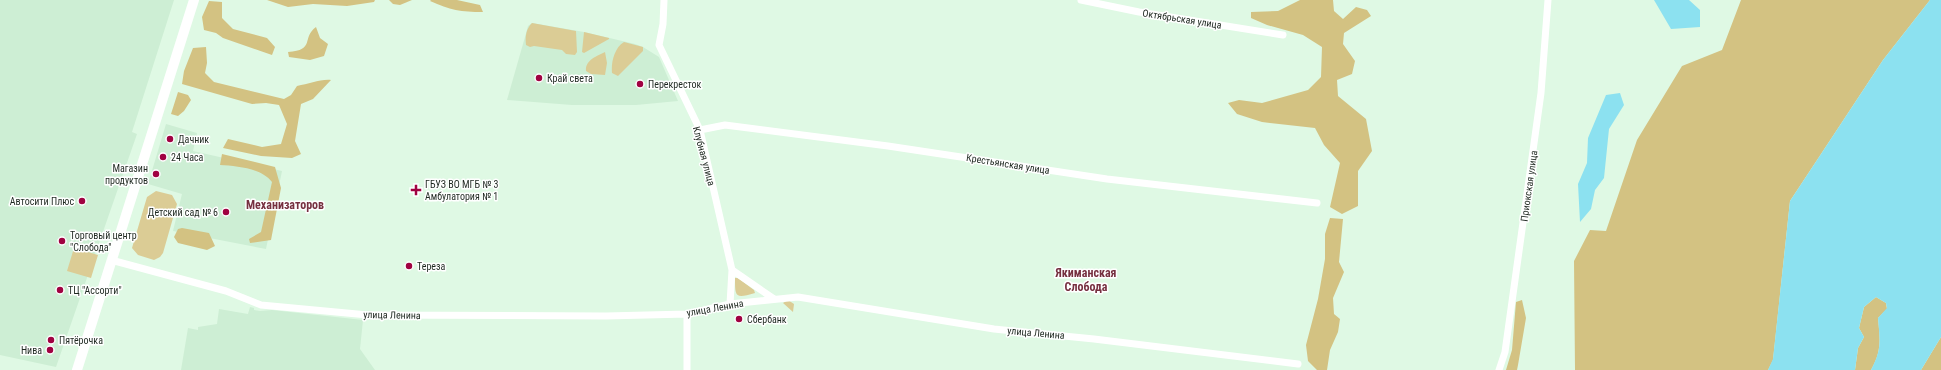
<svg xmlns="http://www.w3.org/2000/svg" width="1941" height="370" font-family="'Roboto Condensed',sans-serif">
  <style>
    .built { fill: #cdeed4 }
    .green { fill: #dbcc95 }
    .forest { fill: #d3c282 }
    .water { fill: #8ce1f0 }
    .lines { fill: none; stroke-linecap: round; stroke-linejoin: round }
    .minor { stroke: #fff; stroke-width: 7 }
    .secondary { stroke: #fff; stroke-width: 10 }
    .poi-dot { fill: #a00241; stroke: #fff; stroke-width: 1.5 }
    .labels { text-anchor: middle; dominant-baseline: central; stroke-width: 3; stroke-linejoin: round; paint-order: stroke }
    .street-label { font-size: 10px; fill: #1e2820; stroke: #fff }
    .poi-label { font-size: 10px; fill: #1e2820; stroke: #fff; text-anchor: start }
    .quarter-label { font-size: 12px; font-weight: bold; fill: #763040; stroke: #fff }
  </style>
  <rect width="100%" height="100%" fill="#dff9e4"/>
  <path class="built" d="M0 0H174L132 132 137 134 56 367 0 355Z
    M532 23 584 32 635 44 643 47 659 57 678 101 636 105H572L507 100 525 37 528 26Z
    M166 124 197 133 193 151 282 171 266 249 173 231 182 194 148 184Z
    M250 307 254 308V310L260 311 272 310 363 320 360 349 375 370H181L188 328 198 330V327L217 324 219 309 248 314Z"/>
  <path class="green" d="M532 23 576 31 577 52 575 55 566 54 562 50 534 46 530 47 526 45C525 37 526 29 532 23Z
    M584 32 609 38V39L584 53 582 52Z
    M624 42 643 47V51L618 76 612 73C611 63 614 48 624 42Z
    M605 52 607 63 605 75 591 74 586 71C585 60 597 56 605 52Z
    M156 191 172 195 177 204 163 253 160 257 154 260 138 255 132 248 147 197Z
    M74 248 98 255 91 278 67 271Z
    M735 278H738L754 290 755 293C735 299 735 297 735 278Z
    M788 300 794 304 793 312 783 303Z"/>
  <path class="forest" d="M267 0H375L374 2 347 6 313 4 288 7Z
    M389 0H412L400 5 393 4Z
    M431 0H457L480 5 483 12C461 12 450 10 430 1Z
    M1300 0H1333L1334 11 1343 19 1356 7 1367 10 1371 16 1344 33 1343 44 1355 61 1352 74 1337 80 1338 96 1366 119 1372 151 1358 171V206L1342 214 1330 207 1340 163 1324 145 1315 128 1262 122 1237 114 1228 103 1239 100 1262 103 1308 90 1321 77 1322 47 1303 35 1267 25 1251 18V12L1278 11Z
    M1741 0H1930L1883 60 1790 201 1773 360 1768 370H1575L1574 261 1590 230 1606 231 1637 140 1682 66 1722 50Z
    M209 1 222 2V18L233 29 267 38 275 47 272 55 223 38 216 33 204 30 202 17Z
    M316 27 320 38 328 44 324 56 310 60 289 57 288 52C316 50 301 38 316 27Z
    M206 47 207 63 205 73 214 82 284 99 291 95 297 86C309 84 320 79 331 80L313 99 301 104 295 141 301 154 292 158 261 156 223 148 228 139 262 147 281 144 287 124 279 105 266 103 252 104 182 84 184 71 193 48Z
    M178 92 188 95 191 100 184 111 178 116 171 114Z
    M222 154 275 167 281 188 271 240 250 243 249 239 261 232 272 182C261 168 237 166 220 165Z
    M1330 218 1343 219 1339 262 1344 272 1333 298 1334 314 1340 319 1338 332 1330 350 1327 370H1317L1308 361 1306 345 1318 299 1325 259V234Z
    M182 228 209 233 215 246 207 250 178 243 174 237 178 229Z
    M1876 297 1886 303 1887 309 1878 318C1880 339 1882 351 1871 370H1855L1858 348 1864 337 1859 328 1864 307Z
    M1522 300 1526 318 1518 365 1517 370H1506L1512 350 1516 302Z
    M1941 337V370H1921Z"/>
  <path class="water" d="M1654 0H1689L1700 10V27L1671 29Z
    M1930 0H1941V337L1921 370H1871C1882 349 1880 342 1878 318L1887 308 1886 303 1876 297 1864 307 1859 328 1864 337 1858 348 1855 370H1768L1773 359 1790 201 1883 60Z
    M1620 93 1624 105 1609 129 1604 178 1595 190 1591 209 1580 222 1578 184 1587 163 1588 138 1606 95Z"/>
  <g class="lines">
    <path class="minor" d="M664 0 663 24 659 45 700 130 732 270
      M1081 0 1139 12 1283 35
      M700 130 725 125 888 146 1107 179 1317 203
      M111 260 226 291 261 305 368 315 606 316 687 314 730 304 798 297 994 329 1094 339 1298 364
      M730 304 732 270 774 299
      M687 314V370
      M1499 370 1505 352 1541 93 1548 0"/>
    <path class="secondary" d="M77 370 194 0"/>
  </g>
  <g class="poi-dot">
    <circle cx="539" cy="78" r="4"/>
    <circle cx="640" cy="84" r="4"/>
    <circle cx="170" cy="139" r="4"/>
    <circle cx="163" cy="157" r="4"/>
    <circle cx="156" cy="174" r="4"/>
    <path d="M414 184h4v4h4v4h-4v4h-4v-4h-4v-4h4z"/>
    <circle cx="82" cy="201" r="4"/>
    <circle cx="226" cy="212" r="4"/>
    <circle cx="62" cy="241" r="4"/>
    <circle cx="409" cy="266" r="4"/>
    <circle cx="60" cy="290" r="4"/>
    <circle cx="739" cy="319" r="4"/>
    <circle cx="51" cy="340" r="4"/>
    <circle cx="50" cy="350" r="4"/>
  </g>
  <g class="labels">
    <g class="street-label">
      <text transform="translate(1182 19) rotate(9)">Октябрьская улица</text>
      <text transform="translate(704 156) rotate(75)">Клубная улица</text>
      <text transform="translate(1008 164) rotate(9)">Крестьянская улица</text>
      <text transform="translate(1529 186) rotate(-82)">Приокская улица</text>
      <text transform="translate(715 308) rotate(-10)">улица Ленина</text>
      <text transform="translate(392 315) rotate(1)">улица Ленина</text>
      <text transform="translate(1036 333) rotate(5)">улица Ленина</text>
    </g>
    <g class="poi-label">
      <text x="547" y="78">Край света</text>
      <text x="648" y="84">Перекресток</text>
      <text x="178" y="139">Дачник</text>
      <text x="171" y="157">24 Часа</text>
      <text x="148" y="168" text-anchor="end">Магазин<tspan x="148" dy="12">продуктов</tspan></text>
      <text x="425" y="184">ГБУЗ ВО МГБ № 3<tspan x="425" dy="12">Амбулатория № 1</tspan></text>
      <text x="74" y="201" text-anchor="end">Автосити Плюс</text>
      <text x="218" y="212" text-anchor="end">Детский сад № 6</text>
      <text x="70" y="235">Торговый центр<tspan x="70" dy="12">"Слобода"</tspan></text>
      <text x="417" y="266">Тереза</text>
      <text x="68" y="290">ТЦ "Ассорти"</text>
      <text x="747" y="319">Сбербанк</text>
      <text x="59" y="340">Пятёрочка</text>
      <text x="42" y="350" text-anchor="end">Нива</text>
    </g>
    <g class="quarter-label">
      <text x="285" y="205">Механизаторов</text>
      <text x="1086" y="273">Якиманская<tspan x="1086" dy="14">Слобода</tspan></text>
    </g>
  </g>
</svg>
